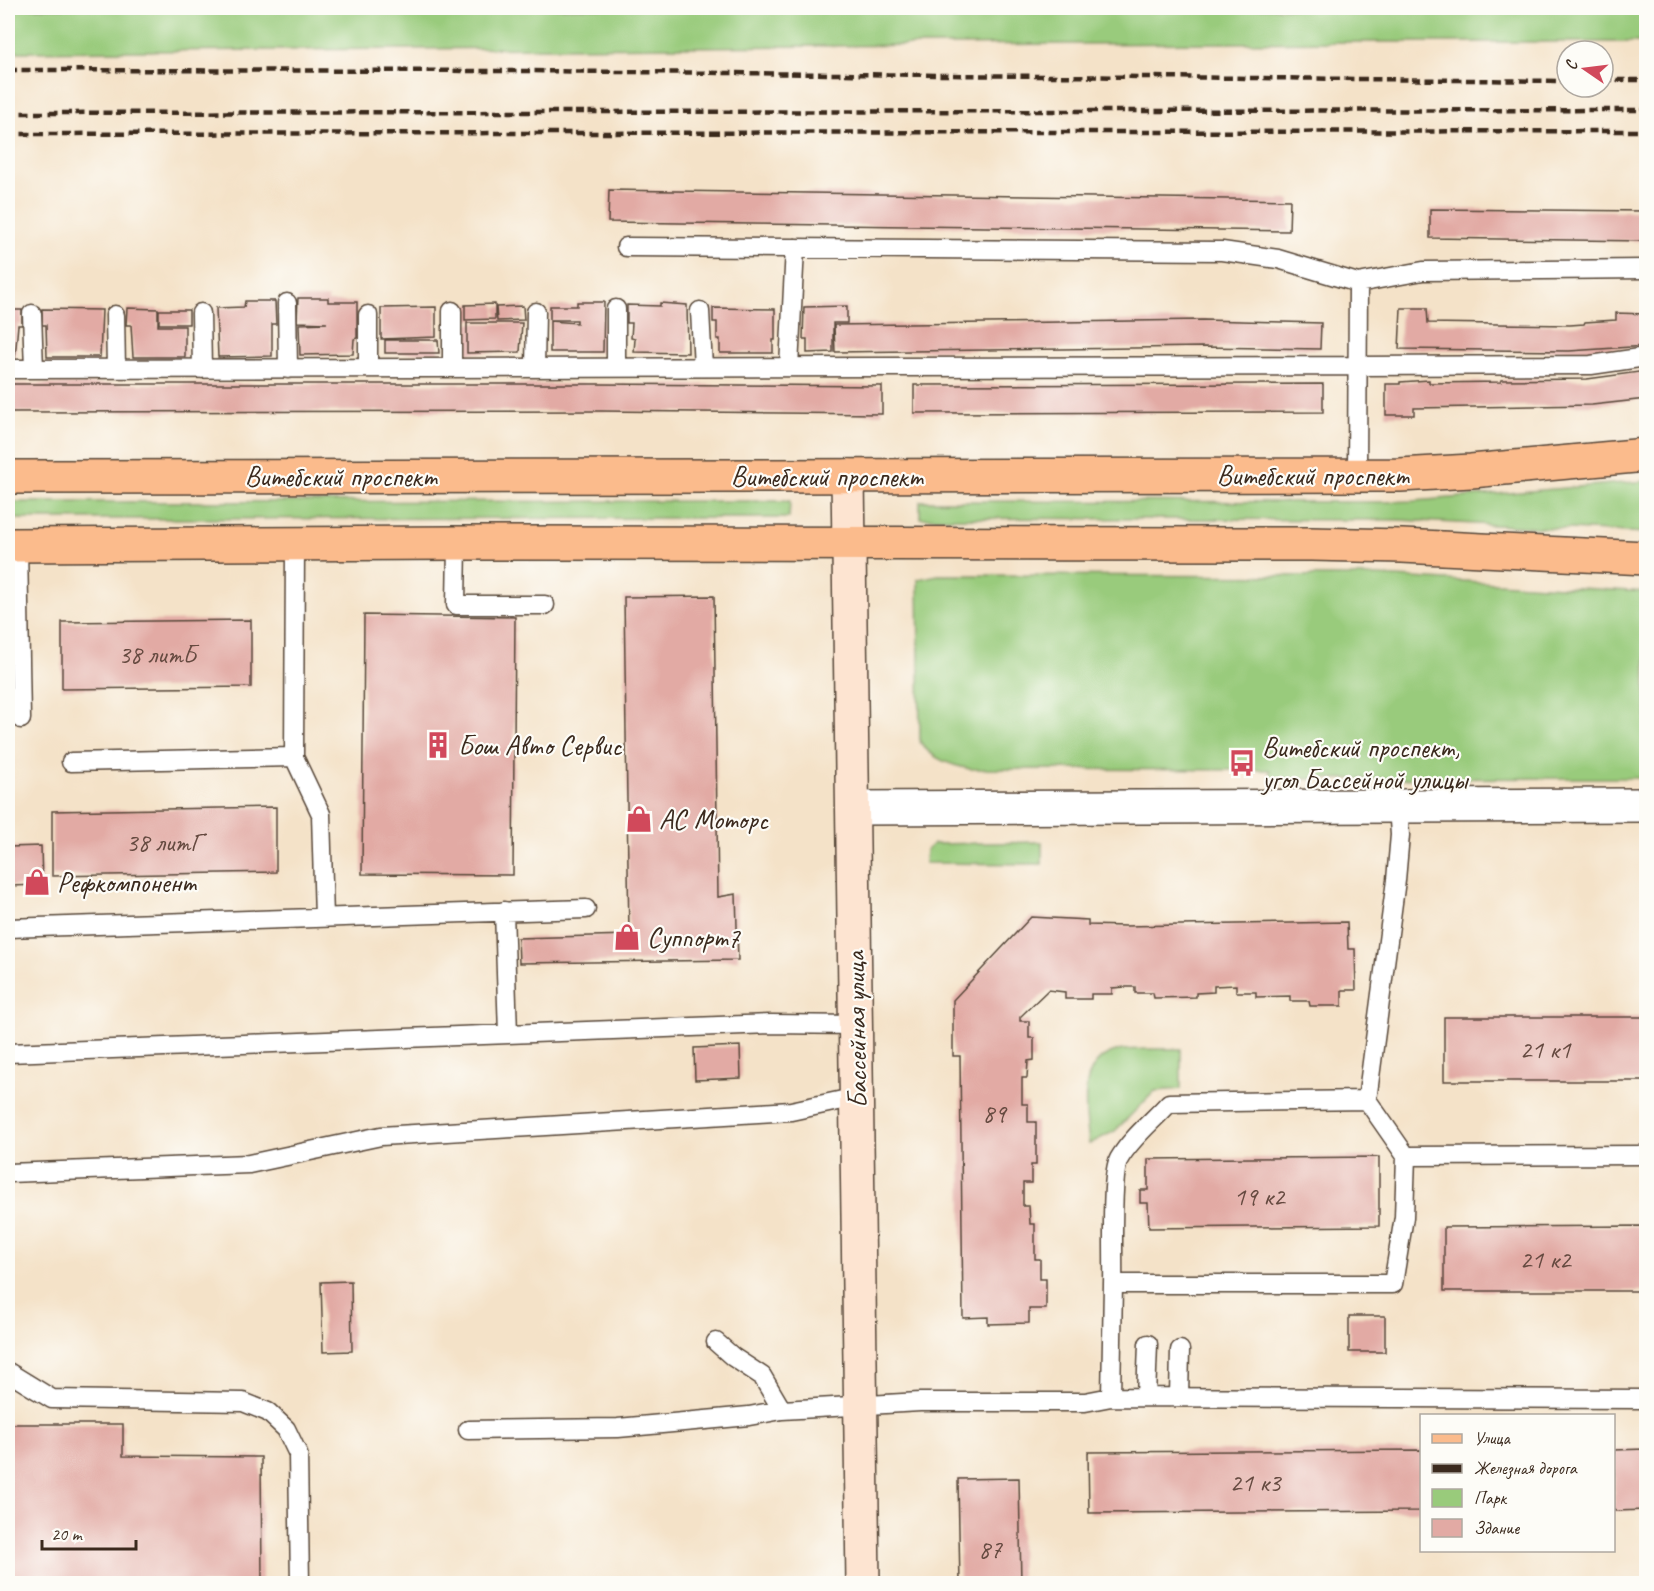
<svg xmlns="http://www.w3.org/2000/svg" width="1654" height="1591" font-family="Caveat,sans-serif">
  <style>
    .green { fill: #99cb7b; stroke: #6a7a4c; stroke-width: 1.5 }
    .building { fill: #e2aaa4 }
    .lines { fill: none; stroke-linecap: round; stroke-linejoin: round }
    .lane-casing { stroke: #574638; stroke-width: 21 }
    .street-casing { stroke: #574638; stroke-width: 36 }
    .secondary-casing { stroke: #574638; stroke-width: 36 }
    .primary-casing { stroke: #574638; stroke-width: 36 }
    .lane { stroke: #fff; stroke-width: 18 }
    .street { stroke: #fff; stroke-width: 33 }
    .secondary { stroke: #fde4d1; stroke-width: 33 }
    .primary { stroke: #fbbb8c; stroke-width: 33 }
    .rail { stroke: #3b2a1e; stroke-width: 4.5; stroke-dasharray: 9 4.5; stroke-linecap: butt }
    .labels { text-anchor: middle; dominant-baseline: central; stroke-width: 4.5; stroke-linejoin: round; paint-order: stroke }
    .number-label { font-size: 26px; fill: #654a40 }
    .street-label { font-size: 28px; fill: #3b2a1e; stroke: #fdfcf7 }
    .poi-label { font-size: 28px; fill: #3b2a1e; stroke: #fdfcf7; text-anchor: start }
  </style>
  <rect width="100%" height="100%" fill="#fdfcf7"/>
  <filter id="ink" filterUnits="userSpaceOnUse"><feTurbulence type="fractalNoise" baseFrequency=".0167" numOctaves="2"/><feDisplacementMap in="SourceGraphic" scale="12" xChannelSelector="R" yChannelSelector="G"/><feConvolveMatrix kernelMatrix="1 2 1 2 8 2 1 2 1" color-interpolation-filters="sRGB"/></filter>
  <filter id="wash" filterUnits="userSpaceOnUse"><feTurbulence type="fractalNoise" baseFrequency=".008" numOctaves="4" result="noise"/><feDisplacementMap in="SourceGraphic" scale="24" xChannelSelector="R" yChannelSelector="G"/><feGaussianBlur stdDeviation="1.35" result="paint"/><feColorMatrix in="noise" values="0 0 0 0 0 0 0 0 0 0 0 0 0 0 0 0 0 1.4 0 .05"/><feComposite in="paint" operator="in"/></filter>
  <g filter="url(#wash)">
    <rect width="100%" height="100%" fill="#f4e2c8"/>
    <path class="green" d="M8 8H1646V42H1347L8 52Z
      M1646 481V533L1399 520 920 518V501L1381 502 1415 501Z
      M790 501 789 518 8 519V502Z
      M938 575 1379 576 1646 592V778L1270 779V770L970 769C950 765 932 759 920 742L918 579Z
      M1042 842V864L925 863 926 850 933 844Z
      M1181 1049V1089L1155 1091 1115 1131 1089 1144C1086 1114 1075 1062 1116 1051 1131 1048 1164 1049 1181 1049Z"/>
    <g id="blocks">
      <path class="building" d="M609 190 1290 200 1289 231 608 222Z
        M1430 209 1646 211V241L1430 238Z
        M298 298H328V302H357V338L354 339 353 354 300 355 299 324 327 323 297 322Z
        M245 301H275L276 324H272V356L218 357 216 308 244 307Z
        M577 302H604L603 352H550V321L577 323V320H550V306H577Z
        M660 303 687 305 688 353 634 352 635 339 631 338 632 323H627V305L660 306Z
        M495 304V319L465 320V305Z
        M523 306 524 320 497 321 496 307Z
        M847 306V323H833V352L807 353V339H803L804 307Z
        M436 307V337L381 339V308Z
        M127 308 158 309V326H185V357H133L131 325H126Z
        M713 308 775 309V340H773V353H720V339H717V322H713Z
        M1401 308H1427L1428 323 1570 325 1584 324 1585 322 1616 320V313L1646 314V346L1569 351 1399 349Z
        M42 309 102 310 100 357H47L46 325H42Z
        M8 310H22V325H18L15 358H8Z
        M159 310H189V324H159Z
        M1203 320 1321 323 1320 349 1203 347 835 352 834 325Z
        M467 323H522L520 352 467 353Z
        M385 340H438L439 353H385Z
        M1646 371V399L1592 405 1414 408V415H1386V384H1400V382L1429 380V383L1501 382V380L1587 379Z
        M8 384H597L882 386V414L601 411 8 412Z
        M1323 384V412L914 413V385Z
        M714 596 718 897 736 894 738 960 519 963 518 938 629 935 624 597Z
        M364 615 515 617 513 875 362 874Z
        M251 620V687L62 689V622Z
        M276 807V872L52 876V811Z
        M41 846 42 885 8 886V847Z
        M1031 917 1088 920V925L1125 926 1347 922 1348 949H1355L1356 990H1342V1006H1310L1309 1001H1290V996L1256 997V992H1236V985L1214 986V992L1196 993V997L1154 998 1153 993H1135V987H1126L1112 988V994H1091V999H1065V992L1048 990 1020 1017V1021H1029V1038H1034V1060L1028 1061 1027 1078H1022V1104H1028V1122H1036V1165H1031V1183H1023V1206H1029L1030 1224H1035V1259H1040V1279H1046V1309H1029V1323L988 1324V1317L963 1318 960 1056H953V1000Z
        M1444 1017H1646V1081H1444Z
        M740 1046 741 1078 695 1080 694 1048Z
        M1379 1157V1226L1149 1228 1148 1203H1140V1190H1148V1159Z
        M1646 1226V1291H1444V1227Z
        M351 1281 352 1351 323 1352 321 1282Z
        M1349 1316H1385V1352H1349Z
        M8 1424H123V1456L261 1457 262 1584H8Z
        M1646 1449V1510L1614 1511V1450Z
        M1422 1450V1511L1089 1513 1088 1452Z
        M1019 1478 1021 1584H960L958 1479Z"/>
    </g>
  </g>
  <g filter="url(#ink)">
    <use href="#blocks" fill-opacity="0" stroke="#574638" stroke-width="1.5"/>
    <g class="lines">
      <defs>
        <path id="lane" d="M626 247 1222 251 1278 259 1358 283 1423 271 1646 269
          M287 303 288 369
          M616 309V368
          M452 311V368
          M700 311 703 367
          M201 313 202 369
          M32 314 34 369
          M115 315 116 369
          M368 315V368
          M789 367 795 248
          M535 368 536 312
          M8 369 1357 366 1591 365 1646 357
          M1357 475 1358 283
          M457 543 456 605H545
          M295 544 294 757 321 814 324 918
          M18 545 21 719
          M71 762 294 757
          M504 911 508 1034
          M8 928 586 909
          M8 1053 771 1024 856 1025
          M1406 1156 1646 1155
          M8 1173 249 1164 381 1136 791 1111 857 1097
          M1113 1284C1114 1260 1110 1176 1119 1159 1131 1138 1153 1121 1169 1103L1367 1100
          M716 1342 733 1357 762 1376 782 1410
          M8 1372 52 1399 243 1402 268 1412 286 1429 298 1454 300 1584
          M1111 1397 1646 1399
          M1146 1397 1148 1344
          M1179 1397 1180 1350
          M468 1430 618 1428 749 1416 782 1410 920 1402H1085L1111 1397 1113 1284H1393L1404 1217 1406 1156 1367 1100 1396 880 1400 835 1398 806"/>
        <path id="street" d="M853 808 1646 805"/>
        <path id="secondary" d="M848 476 863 1584"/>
        <path id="primary" d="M8 477 1400 475 1471 471 1646 455
          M8 545 457 543 1311 544 1402 546 1646 558"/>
      </defs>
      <use href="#lane" class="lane-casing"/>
      <use href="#street" class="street-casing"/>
      <use href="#secondary" class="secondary-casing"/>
      <use href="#primary" class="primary-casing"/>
      <use href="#lane" class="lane"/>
      <use href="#street" class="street"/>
      <use href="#secondary" class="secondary"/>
      <use href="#primary" class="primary"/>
      <path class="rail" d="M8 70 523 71 1567 81
        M1603 80H1646
        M8 113 1646 110
        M8 134 1646 131"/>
    </g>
  </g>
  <defs>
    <symbol id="building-bare" viewBox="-9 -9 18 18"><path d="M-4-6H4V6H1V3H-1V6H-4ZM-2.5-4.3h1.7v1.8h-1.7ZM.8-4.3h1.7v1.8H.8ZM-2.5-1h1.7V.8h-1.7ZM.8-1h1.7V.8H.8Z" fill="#d1495b" stroke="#fdfcf7" stroke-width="2.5" paint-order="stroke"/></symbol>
    <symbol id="bus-bare" viewBox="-9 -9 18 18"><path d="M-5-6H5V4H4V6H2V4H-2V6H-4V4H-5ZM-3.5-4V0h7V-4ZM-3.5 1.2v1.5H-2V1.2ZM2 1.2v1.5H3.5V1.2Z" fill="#d1495b" stroke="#fdfcf7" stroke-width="2.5" paint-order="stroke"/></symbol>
    <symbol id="shop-bare" viewBox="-9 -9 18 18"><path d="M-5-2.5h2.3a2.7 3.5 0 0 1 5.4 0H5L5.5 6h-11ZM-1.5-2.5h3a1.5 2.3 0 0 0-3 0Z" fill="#d1495b" stroke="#fdfcf7" stroke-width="2.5" paint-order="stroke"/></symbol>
  </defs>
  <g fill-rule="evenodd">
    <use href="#building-bare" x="419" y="726" width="38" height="38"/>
    <use href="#bus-bare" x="1223" y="744" width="38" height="38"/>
    <use href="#shop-bare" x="620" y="800" width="38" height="38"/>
    <use href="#shop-bare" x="18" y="863" width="38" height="38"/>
    <use href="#shop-bare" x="608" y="918" width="38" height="38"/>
  </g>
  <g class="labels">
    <g class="number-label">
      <text x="157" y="654">38 литБ</text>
      <text x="164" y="842">38 литГ</text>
      <text x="1545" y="1049">21 к1</text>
      <text x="994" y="1113">89</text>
      <text x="1259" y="1196">19 к2</text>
      <text x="1545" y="1259">21 к2</text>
      <text x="1255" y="1482">21 к3</text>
      <text x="990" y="1549">87</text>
    </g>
    <g class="street-label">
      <text x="1313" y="475">Витебский проспект</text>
      <text x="341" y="476">Витебский проспект</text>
      <text x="827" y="476">Витебский проспект</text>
      <text transform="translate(856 1030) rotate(-91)">Бассейная улица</text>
    </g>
    <g class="poi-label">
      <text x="458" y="745">Бош Авто Сервис</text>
      <text x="1262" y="747">Витебский проспект,<tspan x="1262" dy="32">угол Бассейной улицы</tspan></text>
      <text x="659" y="819">АС Моторс</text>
      <text x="57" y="882">Рефкомпонент</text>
      <text x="647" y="937">Суппорт7</text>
    </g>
  </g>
  <rect width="1654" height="1591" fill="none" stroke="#fdfcf7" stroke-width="30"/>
  <rect x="1420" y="1414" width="195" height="138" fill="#fdfcf7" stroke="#afa8a0" stroke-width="1.5"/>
  <rect x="1432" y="1434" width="30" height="9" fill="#fbbb8c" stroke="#afa8a0" stroke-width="1.5"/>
  <text x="1474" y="1444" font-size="18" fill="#3b2a1e">Улица</text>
  <rect x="1432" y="1464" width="30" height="9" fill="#3b2a1e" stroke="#afa8a0" stroke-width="1.5"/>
  <text x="1474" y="1474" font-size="18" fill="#3b2a1e">Железная дорога</text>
  <rect x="1432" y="1489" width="30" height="18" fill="#99cb7b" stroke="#afa8a0" stroke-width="1.5"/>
  <text x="1474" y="1504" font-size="18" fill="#3b2a1e">Парк</text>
  <rect x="1432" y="1519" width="30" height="18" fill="#e2aaa4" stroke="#afa8a0" stroke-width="1.5"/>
  <text x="1474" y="1534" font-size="18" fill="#3b2a1e">Здание</text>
  <g transform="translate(1585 69) rotate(284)"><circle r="28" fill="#fdfcf7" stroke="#afa8a0" stroke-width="1.5"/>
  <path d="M0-4.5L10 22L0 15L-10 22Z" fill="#d1495b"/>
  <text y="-9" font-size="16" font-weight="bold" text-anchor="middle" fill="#3b2a1e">С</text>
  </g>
  <path d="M42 1540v9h94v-9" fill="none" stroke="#3b2a1e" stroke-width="3"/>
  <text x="51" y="1540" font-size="18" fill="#3b2a1e" stroke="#fdfcf7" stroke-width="4.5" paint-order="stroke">20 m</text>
</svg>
